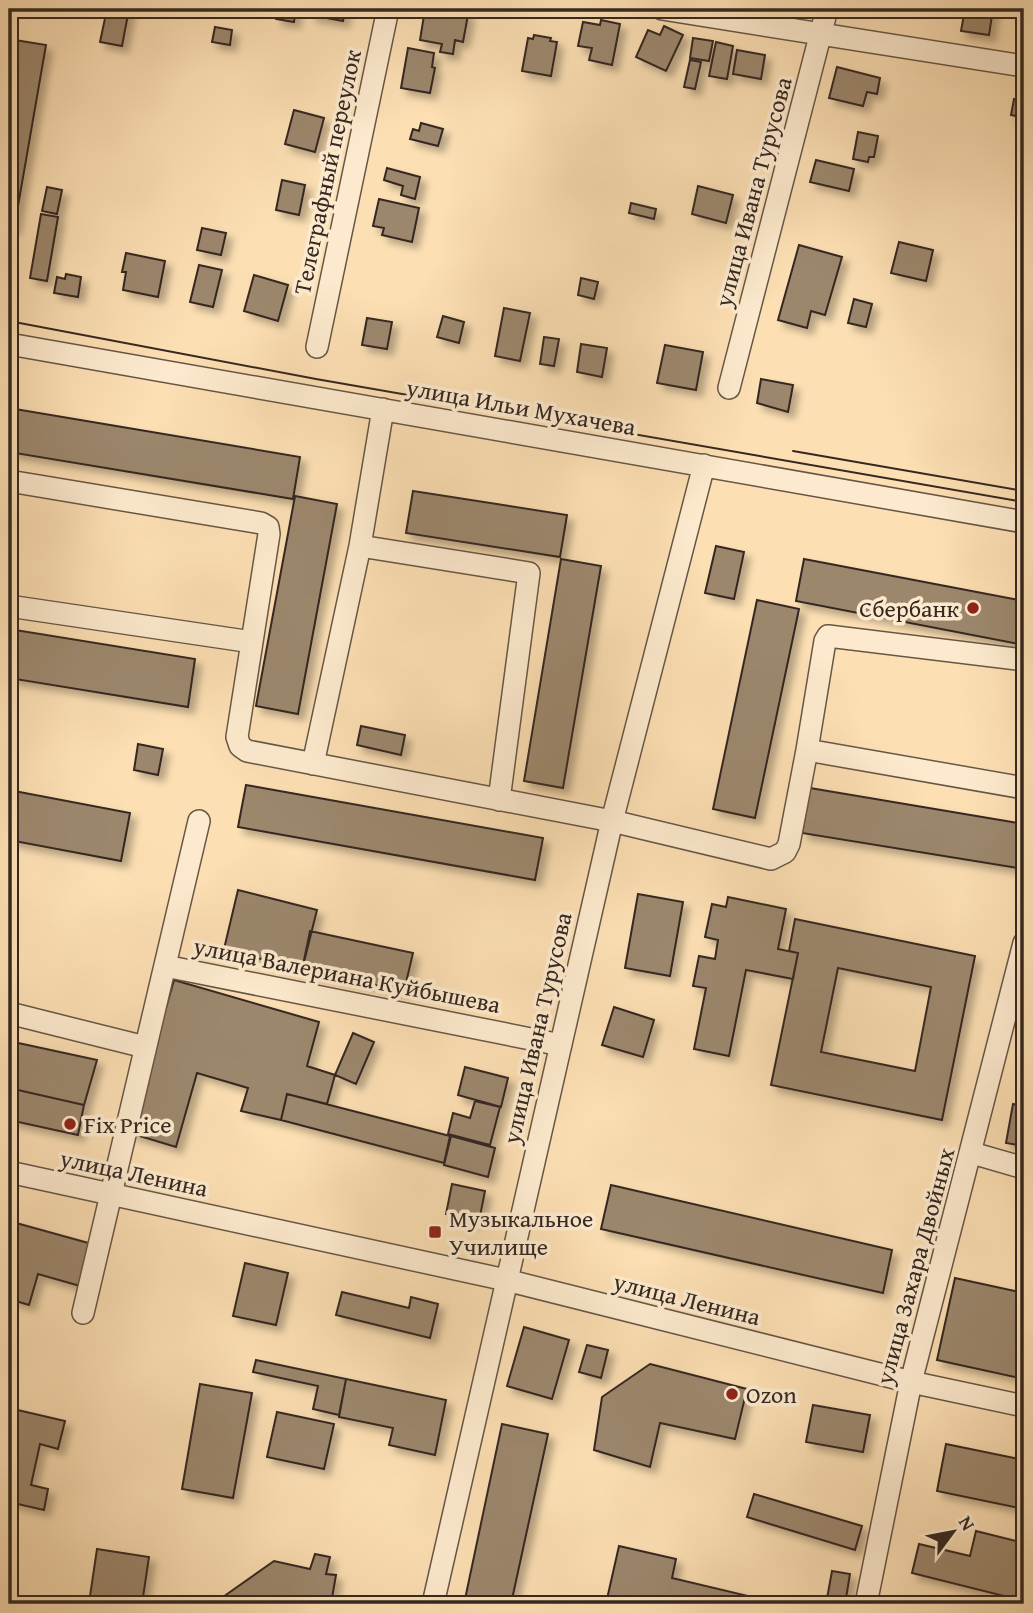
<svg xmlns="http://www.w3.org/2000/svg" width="1033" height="1613" font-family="'Gentium Book Plus',serif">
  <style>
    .building { fill: #9c876d; stroke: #352821; stroke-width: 2; fill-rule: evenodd; filter: url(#shadow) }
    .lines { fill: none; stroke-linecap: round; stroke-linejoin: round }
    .minor-casing { stroke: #675646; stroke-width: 24 }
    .minor { stroke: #fdeace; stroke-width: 21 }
    .tram { stroke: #352821; stroke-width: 2 }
    .poi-dot { fill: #8f2418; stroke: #fdeace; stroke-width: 2.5 }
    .labels { text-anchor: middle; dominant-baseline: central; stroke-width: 7; stroke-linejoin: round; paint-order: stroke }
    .street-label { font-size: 24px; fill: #352821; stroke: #fdeace }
    .poi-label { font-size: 24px; fill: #352821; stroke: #fdeace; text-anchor: start }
  </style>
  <defs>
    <filter id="shadow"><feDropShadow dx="6" dy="6" stdDeviation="3.5" flood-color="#0004"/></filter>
  </defs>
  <rect width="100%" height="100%" fill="#fcdfb3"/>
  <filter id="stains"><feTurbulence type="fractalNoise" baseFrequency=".00286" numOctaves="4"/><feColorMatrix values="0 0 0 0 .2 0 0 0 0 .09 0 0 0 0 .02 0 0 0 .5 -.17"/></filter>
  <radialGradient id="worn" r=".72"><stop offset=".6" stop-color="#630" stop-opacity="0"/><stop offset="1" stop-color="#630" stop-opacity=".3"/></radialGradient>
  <path class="building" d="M107 9H129L122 46 100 42Z
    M277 9H296L294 22 276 19Z
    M311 9H345L343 21 310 15Z
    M425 9H465L464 14 468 15 463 42 455 40 453 54 440 52 442 44 420 40Z
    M965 9H993L989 35 961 31Z
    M601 20 620 24 612 65 589 60 592 48 578 46 583 22 600 25Z
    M664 26 683 35 666 71 636 57 648 30 660 35Z
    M215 27 232 30 230 45 212 42Z
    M534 35 551 38 550 41 557 42 551 76 522 71 528 38 533 39Z
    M693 38 713 41 709 61 690 58Z
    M15 40 46 45 14 229 9 228V50L13 51Z
    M716 42 733 46 727 79 709 76Z
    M408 48 434 53 432 67 435 68 430 93 401 88Z
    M737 50 765 55 761 79 733 74Z
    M690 60 701 62 695 89 684 87Z
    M837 67 880 78 877 94 867 92 863 106 829 98Z
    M1014 99 1023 101 1020 117 1011 115Z
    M294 110 324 118 315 152 285 144Z
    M421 123 443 129 438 146 410 139 413 129 419 131Z
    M858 132 878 136 874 157H869L868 162 853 159Z
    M816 160 854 169 849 191 810 182Z
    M387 168 420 177 415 199 401 195 403 186 384 180Z
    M282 180 305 185 299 215 276 210Z
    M698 186 733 195 726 223 692 214Z
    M47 187 62 190 57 214 42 211Z
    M379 199 419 208 412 242 382 235 384 228 373 226Z
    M631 203 656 209 654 219 629 213Z
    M41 214 58 217 47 281 30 278Z
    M202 228 226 233 221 255 197 250Z
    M899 242 933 250 926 281 891 273Z
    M799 245 842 257 825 315 811 311 807 328 778 320Z
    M126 253 165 261 158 297 123 290 126 272H122Z
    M199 265 222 270 213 307 190 302Z
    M66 274 81 277 78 297 54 293 57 277 65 279Z
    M254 275 288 285 278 321 244 311Z
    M581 278 598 282 594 299 578 295Z
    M854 299 872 304 866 327 848 323Z
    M504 308 530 313 520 361 495 356Z
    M443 316 464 322 459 343 437 337Z
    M367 318 392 322 387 349 362 345Z
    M544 337 559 339 554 366 540 364Z
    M581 344 607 348 602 377 577 372Z
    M665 345 703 352 696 390 657 383Z
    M761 379 793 385 788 412 757 403Z
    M9 408 300 457 293 499 9 452Z
    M413 491 567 515 560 557 406 533Z
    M295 496 337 504 298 714 256 706Z
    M716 546 744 552 734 599 705 593Z
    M561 559 601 566 563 788 524 781Z
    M804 559 1024 601V645L796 601Z
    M757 600 799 609 755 818 713 809Z
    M9 629 195 659 188 707 9 678Z
    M361 726 405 735 401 755 357 745Z
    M138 744 163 749 158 775 134 770Z
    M246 785 543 838 535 880 238 827Z
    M810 788 1024 824V869L802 833Z
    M9 790 130 813 121 861 9 840Z
    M238 890 317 910 302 970 224 949Z
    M638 894 683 902 670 976 625 968Z
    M728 897 786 909 778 949 798 953 793 979 746 970 729 1056 694 1049 706 988 693 986 699 956 715 959 718 940 705 937 712 904 726 907Z
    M795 919 975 956 942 1120 771 1085 798 953 789 951ZM838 968 931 987 915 1071 821 1052Z
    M310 931 413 953 404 991 302 970Z
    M174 980 319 1022 307 1066 335 1075 327 1104 287 1094 281 1120 241 1111 248 1088 197 1073 176 1147 130 1133Z
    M614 1007 654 1020 643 1057 602 1045Z
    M353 1033 374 1042 356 1084 335 1075Z
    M9 1041 97 1060 84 1105 9 1088Z
    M465 1067 508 1078 501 1107 458 1095Z
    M9 1088 84 1105 78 1135 9 1120Z
    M287 1094 450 1136 444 1163 281 1120Z
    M475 1101 500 1107 490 1145 448 1134 453 1113 470 1118Z
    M1013 1104 1024 1106V1146L1006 1143Z
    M451 1136 495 1148 488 1177 444 1165Z
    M452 1184 485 1191 479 1221 446 1214Z
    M611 1185 892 1250 883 1293 601 1229Z
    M9 1221 92 1244 80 1286 38 1274 29 1305 9 1299Z
    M245 1263 288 1273 276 1325 233 1316Z
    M955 1278 1024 1293V1379L937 1360Z
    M342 1292 409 1308 411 1297 438 1304 430 1338 336 1315Z
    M524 1327 569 1340 552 1399 507 1386Z
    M587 1345 608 1350 601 1378 579 1372Z
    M256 1360 346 1379 339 1415 313 1409 318 1386 253 1372Z
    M650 1364 747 1389 735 1439 660 1423 650 1467 594 1450 602 1397Z
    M346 1379 446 1400 435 1455 389 1445 393 1428 339 1417Z
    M200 1384 252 1393 233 1498 182 1489Z
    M813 1405 870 1415 863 1452 806 1442Z
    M9 1408 65 1421 58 1449 40 1444 31 1485 48 1489 44 1510 9 1502Z
    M277 1412 334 1424 324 1469 267 1457Z
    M502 1424 548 1434 511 1604H464Z
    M946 1444 1024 1460V1509L937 1491Z
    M754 1494 862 1526 855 1550 747 1517Z
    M976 1531 1024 1543V1601L912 1573 919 1544 970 1556Z
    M619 1546 676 1559 672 1578 782 1604H632L607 1599Z
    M97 1549 149 1557 142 1604H42L43 1597 89 1603Z
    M315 1554 330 1557 326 1574 336 1575 331 1604H219L220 1599 274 1561 310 1569Z
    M832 1571 850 1574 845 1604H826Z"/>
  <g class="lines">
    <defs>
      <path id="minor" d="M662 9 1024 66
        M9 344 1024 522
        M317 347 388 9
        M729 388 827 9
        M9 481 261 523 268 527 269 534 237 737 240 746 247 751 612 821 771 859 785 852 789 844 807 750 1024 788
        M360 546 529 573 499 800
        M9 606 252 642
        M807 750 825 641 828 636 1024 660
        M313 764 360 546 383 409
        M165 966 561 1045
        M9 1013 145 1047
        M972 1153 1024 1168
        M9 1172 506 1280 911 1382 1024 1406
        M83 1313 199 821
        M433 1604 612 821 704 465
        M866 1604 911 1382 1024 943"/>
    </defs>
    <use href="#minor" class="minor-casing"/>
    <use href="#minor" class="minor"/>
    <path class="tram" d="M9 321 316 379 1024 502
      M793 451 1024 491"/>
  </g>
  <g class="poi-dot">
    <circle cx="973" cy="608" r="7"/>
    <circle cx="70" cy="1124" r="7"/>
    <rect x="428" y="1225" width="14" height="14" rx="3.5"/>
    <circle cx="732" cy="1394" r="7"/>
  </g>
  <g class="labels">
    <g class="street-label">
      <text transform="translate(327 172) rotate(-78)">Телеграфный переулок</text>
      <text transform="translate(753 192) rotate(-75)">улица Ивана Турусова</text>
      <text transform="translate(521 407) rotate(10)">улица Ильи Мухачева</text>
      <text transform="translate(347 975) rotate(11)">улица Валериана Куйбышева</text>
      <text transform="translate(537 1028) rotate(-77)">улица Ивана Турусова</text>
      <text transform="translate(134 1173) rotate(12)">улица Ленина</text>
      <text transform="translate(915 1266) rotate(-75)">улица Захара Двойных</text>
      <text transform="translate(687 1299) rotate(14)">улица Ленина</text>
    </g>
    <g class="poi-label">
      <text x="959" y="608" text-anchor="end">Сбербанк</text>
      <text x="84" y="1124">Fix Price</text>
      <text x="449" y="1218">Музыкальное<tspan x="449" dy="28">Училище</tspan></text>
      <text x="746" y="1394">Ozon</text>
    </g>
  </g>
  <rect width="1033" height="1613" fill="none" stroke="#fcdfb3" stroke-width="35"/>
  <rect x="10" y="10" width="1012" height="1592" fill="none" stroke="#352821" stroke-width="3.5"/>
  <rect x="18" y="18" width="998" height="1578" fill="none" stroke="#352821" stroke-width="2"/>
  <g transform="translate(953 1532) rotate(58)" stroke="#fdeace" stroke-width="5" paint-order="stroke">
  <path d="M0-5L12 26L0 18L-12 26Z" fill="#352821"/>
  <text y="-10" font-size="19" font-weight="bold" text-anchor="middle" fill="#352821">N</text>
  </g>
  <rect width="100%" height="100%" filter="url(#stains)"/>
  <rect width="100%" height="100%" fill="url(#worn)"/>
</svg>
